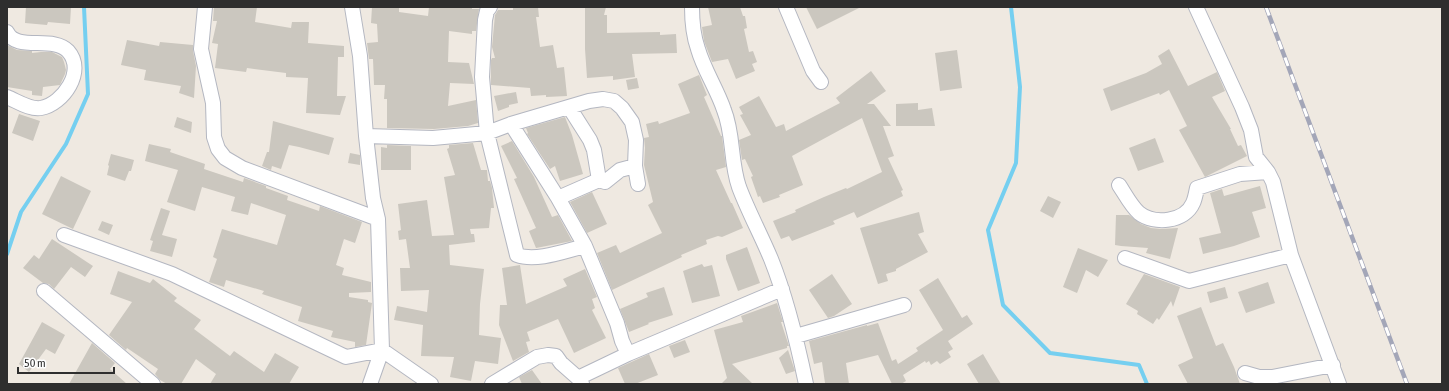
<svg xmlns="http://www.w3.org/2000/svg" width="1449" height="391" font-family="'Asap Condensed',sans-serif">
  <style>
    .lines { fill: none; stroke-linecap: round; stroke-linejoin: round }
    .stream { stroke: #75cff0; stroke-width: 4 }
    .building { fill: #cbc7bf }
    .minor-casing { stroke: #b4b7c1; stroke-width: 16 }
    .minor { stroke: #fff; stroke-width: 14 }
    .rail-casing { stroke: #a3a6b8; stroke-width: 4.5 }
    .rail { stroke: #fff; stroke-width: 3; stroke-dasharray: 9; stroke-linecap: butt }
  </style>
  <rect width="100%" height="100%" fill="#efe9e1"/>
  <g class="lines">
    <path class="stream" d="M1011 7 1020 87 1016 163 988 230 1003 305 1050 353 1139 365 1147 384
      M7 254 21 212 66 144 88 94 84 7"/>
  </g>
  <path class="building" d="M26 7H71L70 24 48 22 47 25 25 23Z
    M214 7H257L255 22 291 28 292 22H309L308 43 344 46V57H338L337 96H346L340 115 306 113 308 78 286 77V73L247 68 246 72 215 68 218 44 212 43 217 21H213Z
    M372 7H399V12L428 16 429 7H472V9H479L476 31H472V34L449 31 448 62 469 63 474 84 450 83 448 106 476 100 478 123 468 126 434 129 387 128V99H384L385 85H374L373 59H369L367 43 378 42 377 24 371 23Z
    M513 7H538L539 17H536L540 47 553 45 557 68 564 67 567 96 546 97V95L531 96 530 88 491 85V60L492 58H495L492 47 495 15 498 10H513Z
    M585 7H606L604 15H607V33L660 32V35L676 34 677 53 632 54 635 77 613 80V76L587 78 585 49Z
    M708 7H740L743 16H745L747 28 744 29 749 52 753 51 757 62 752 64 755 71 736 79 728 59 712 62 704 41 702 27 712 25Z
    M806 7H861L817 29Z
    M127 40 159 46 160 42 193 45V51L196 66 194 98 179 93 181 86 144 80 146 70 121 65Z
    M7 45 17 50 32 51V53L41 52H52L62 57 64 62 66 70 65 74 60 85 43 87 42 96 32 95V91L7 87Z
    M1169 49 1188 86 1217 72 1225 91 1212 97 1231 129H1230L1238 146 1241 145 1247 156 1205 177 1179 130 1187 126 1169 90 1160 95 1159 93 1111 111 1103 89 1146 73 1162 64 1158 56Z
    M957 50 962 88 940 91 935 53Z
    M871 71 886 91 867 104H874L891 126H883L894 156 888 158 903 190 901 191 903 196 857 218 854 212 833 221 835 224 792 241 789 236 781 239 773 221 796 212 795 210 824 197 846 188 847 189 882 172 862 118 792 156 803 185 779 195 780 197 763 203 760 196 758 197 751 177 753 176 745 159 742 160 739 140 751 135 740 115 743 114 739 107 759 96 776 127 784 124 786 131 840 103 836 98Z
    M699 75 707 95 704 97 721 136H722L726 167 716 170 731 203H732L743 228 722 237 718 236 706 240 707 244 681 255 682 257 612 290 597 253 616 245 620 253 662 233 648 205 653 202 644 165 645 148 644 138 649 137 646 124 658 121 659 124 690 113 678 84Z
    M637 78 639 88 628 90 626 80Z
    M516 92 518 103 509 105V107L498 111 494 96Z
    M918 103V110L932 108 935 126H896V104Z
    M19 114 40 121 33 141 12 133Z
    M177 117 192 122 191 133 174 127Z
    M565 117 572 135 583 174 560 181 555 166 550 169 527 134 528 133 526 128Z
    M273 121 334 138 329 155 299 147 289 145 281 169 272 166 271 170 262 166 267 152H269Z
    M1155 138 1164 162 1138 171 1129 148Z
    M512 141 534 177 552 217 558 215 572 241 536 248 529 231 536 228 514 179 517 178 501 146Z
    M473 143 481 170H487L488 181H490L492 188 494 208H491L489 228 470 229 471 234H474L475 242 449 245 450 265 484 269 480 304 479 335 501 338 498 364 475 361 471 381 450 377 454 357 421 356 423 325 394 320 397 306 427 312 429 290 401 291 400 268H410L406 239 399 240 398 231 401 230 398 204 427 200 432 236 454 235 444 177 455 175 447 149 449 148V145Z
    M149 144 171 149 170 152 205 164 204 169 243 182 244 178 266 186V188L288 196 287 200 319 211 320 206 362 222 355 243 344 239 336 265 344 268 342 275 371 282V292L349 293V297L368 300V302L372 303 366 345 355 347V342L331 337 333 331 298 321 302 307 262 294 264 291 226 280 224 287 209 282 217 259 213 257 222 229 277 245 286 215 251 203 248 215 231 211 235 197 202 187 195 211 167 202 178 170 145 161Z
    M387 145 411 146V170H381V147L387 148Z
    M350 153 360 155V165L348 163Z
    M111 154 134 160 131 171H129L125 181 107 175 109 166 108 165Z
    M61 176 91 191 73 229 42 214Z
    M1260 186 1266 208 1252 212 1260 237 1234 246 1203 254 1199 238 1221 233 1210 193 1222 189 1224 196Z
    M592 192 607 224 587 233 570 202Z
    M1048 196 1061 202 1053 218 1040 211Z
    M161 208 170 211 162 235 177 239 172 257 150 251 153 241 150 240Z
    M919 212 924 232 918 234 928 252 896 269V271L886 274 888 281 878 284 860 228Z
    M1116 215H1129L1141 224 1151 228 1161 229 1178 228 1170 259 1146 253 1148 248 1121 246 1115 245Z
    M102 221 113 225 109 235 98 230Z
    M52 239 93 266 85 277 71 267 54 289 49 284 43 283 23 268 34 255 39 259Z
    M747 247 760 283 738 291 726 259V255Z
    M1078 248 1108 260 1098 277 1086 270 1077 293 1063 287Z
    M702 264 704 267 712 265 720 296 692 303 683 271Z
    M520 265 526 304 567 286 563 279 585 269 597 297 592 299 595 308 592 310 606 338 574 353 558 319 527 332 530 341 526 342 529 352 513 361 499 325 500 305H507L502 268Z
    M118 271 150 283 153 279 177 298 174 301 201 320 194 329 230 356 234 351 264 372 275 353 299 367 289 384H210L216 374 196 359 181 384H167L160 380 155 374 158 369 127 348 126 350 109 335 132 302 110 294Z
    M832 274 852 304 834 316 828 318 809 290Z
    M1144 274 1180 287 1173 307 1171 301 1159 320 1157 318 1153 324 1137 314 1138 311 1126 304Z
    M938 278 962 318 967 315 973 324 948 341 953 349 948 352 951 357 940 364 937 361 931 365 929 361 926 363 925 361 903 375 906 381 901 384H892L878 355 846 363 849 384 825 383 822 362 814 364 809 341 867 325V326L878 323 892 361 896 359 898 364 918 351 916 348 943 330 919 290Z
    M1268 282 1275 303 1246 313 1238 292Z
    M664 287 673 315 648 323 649 324 629 332 620 309 648 297 646 293Z
    M1225 287 1228 298 1210 303 1207 292Z
    M777 303 783 322H781L789 346H787V348L732 364 753 384H721L727 378 714 330 743 322 741 316Z
    M1201 307 1216 346 1223 343 1234 367 1240 384H1188L1178 365 1193 358 1177 316Z
    M42 322 65 335 55 354 46 349 29 372 19 364Z
    M685 340 690 352 674 358 669 346Z
    M92 343 115 363 110 369 127 384H69Z
    M788 350 795 371 786 374 779 358Z
    M649 354 658 375 635 384H625L618 368Z
    M983 354 993 371 1001 384H979L967 364Z
    M532 370 542 384H522L519 377Z"/>
  <g class="lines">
    <defs>
      <path id="minor" d="M205 7 201 49 213 103 214 137 218 149 225 158 242 168 378 219
        M352 7 360 56 366 136 373 198 378 219 382 350 370 384
        M490 7 487 11 485 20 482 77 487 133 517 255C536 262 565 251 585 246
        M692 7C692 22 693 35 698 49 704 70 717 89 724 110 734 135 730 161 739 187 748 211 761 235 771 259 787 299 797 341 806 384
        M786 7 813 71 821 82
        M1196 7 1242 107 1251 130 1256 157 1268 172
        M7 32C16 52 53 35 68 51 86 71 63 104 41 108 30 110 17 101 7 97
        M569 107 590 140 594 150 599 180
        M511 124 558 198 585 246 617 323 622 341 628 354 578 378 582 384
        M366 136 433 138 487 133 511 124 589 101 603 99 614 101 622 108 632 122 636 140 635 166 638 184
        M1119 185C1125 194 1131 206 1139 213 1154 225 1185 222 1193 203 1195 199 1196 193 1197 188L1240 174 1268 172 1273 182 1291 255 1339 384
        M558 198 599 180 605 182 620 170 635 166
        M64 235 172 274 346 357 382 350 431 384
        M1125 258 1189 281 1291 255
        M44 291 153 384
        M796 336 904 305
        M628 354 782 289
        M1245 373 1259 377H1272L1333 365
        M492 384 537 357 548 355 556 356 561 363 578 378"/>
    </defs>
    <use href="#minor" class="minor-casing"/>
    <use href="#minor" class="minor"/>
    <defs>
      <path id="rail" d="M1266 7 1407 384"/>
    </defs>
    <use href="#rail" class="rail-casing"/>
    <use href="#rail" class="rail"/>
  </g>
  <rect width="1449" height="391" fill="none" stroke="#2e2e2e" stroke-width="16"/>
  <path d="M18 367v6h96v-6" fill="none" stroke="#2e2e2e" stroke-width="2"/>
  <text x="24" y="367" font-size="12" fill="#2e2e2e" stroke="#ffffff" stroke-width="3" paint-order="stroke">50 m</text>
</svg>
